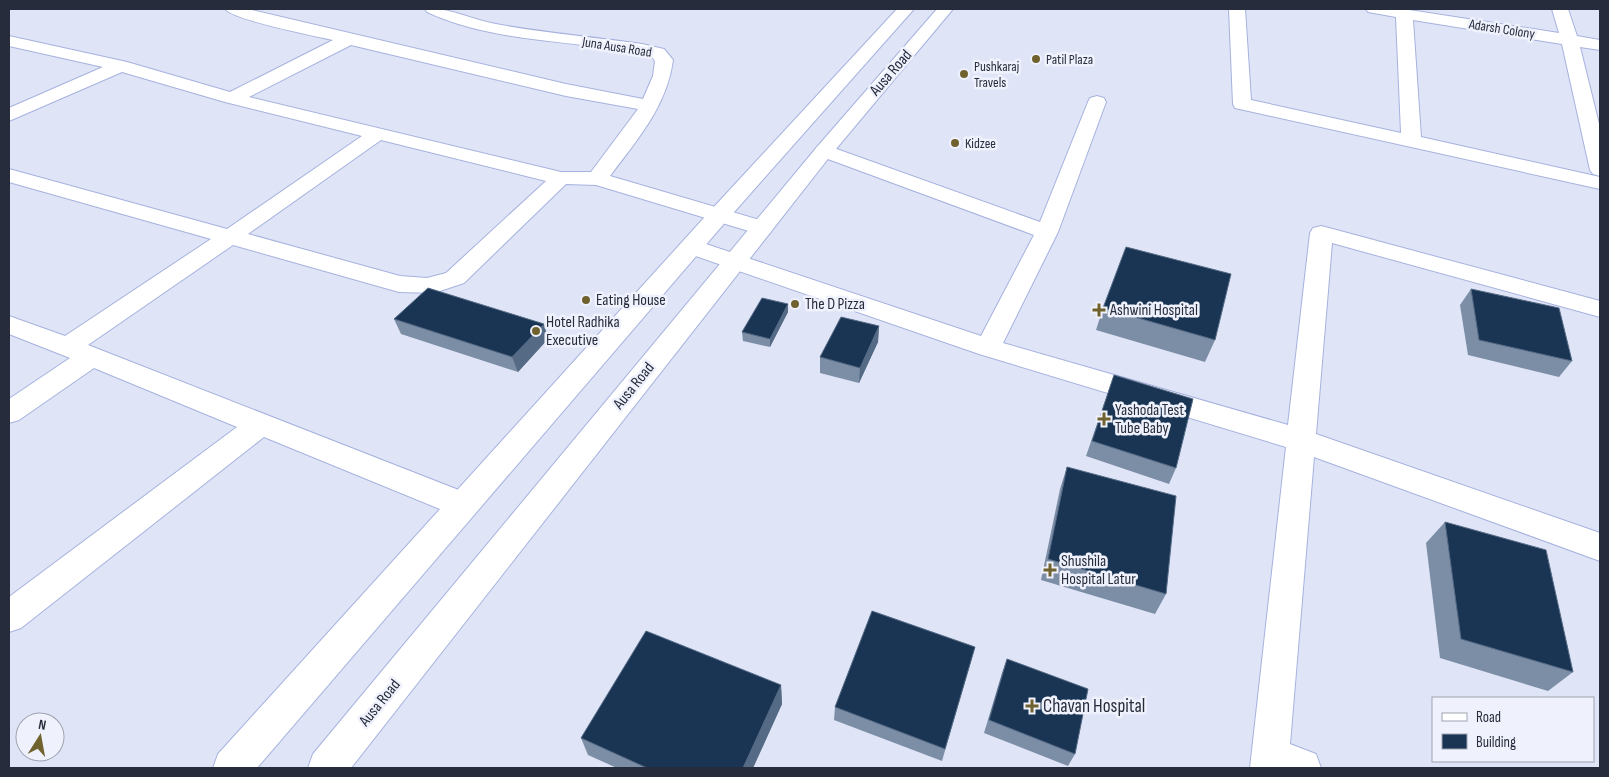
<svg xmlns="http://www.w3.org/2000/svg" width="1609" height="777" font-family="'Sofia Sans Condensed',sans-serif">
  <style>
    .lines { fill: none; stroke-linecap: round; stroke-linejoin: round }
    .street-casing { stroke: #a6b2de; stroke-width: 2 }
    .secondary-casing { stroke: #a6b2de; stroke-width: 2 }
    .street { fill: #fff; fill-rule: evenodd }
    .secondary { fill: #fff; fill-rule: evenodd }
    .wall { fill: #7c8da6 }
    .shaded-wall { fill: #556a85 }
    .building { fill: #1a3554; stroke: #556a85 }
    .poi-dot { fill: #70622f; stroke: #eff2fc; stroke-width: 2 }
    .labels { text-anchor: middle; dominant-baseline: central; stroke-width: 5; stroke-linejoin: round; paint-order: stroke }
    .far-street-label { font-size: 14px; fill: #272c3d; stroke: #eff2fc }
    .far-poi-label { font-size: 14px; fill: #272c3d; stroke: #eff2fc; text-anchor: start }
    .street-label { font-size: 16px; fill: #272c3d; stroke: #eff2fc }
    .poi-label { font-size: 16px; fill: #272c3d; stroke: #eff2fc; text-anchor: start }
    .near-poi-label { font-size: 19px; fill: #272c3d; stroke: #eff2fc; text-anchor: start }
  </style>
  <rect width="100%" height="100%" fill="#dfe5f7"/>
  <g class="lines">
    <defs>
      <path id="street" d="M225 9H248L566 84 643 99 653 76 655 61 652 57C578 38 498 45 427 12L425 9C449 7 472 20 496 24 544 33 594 37 642 44L664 49 673 60C667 106 637 140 610 176L770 223 773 228 770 233 762 235 596 185 566 184 464 283 434 293 399 292 233 245 88 345 474 496 479 505 474 514 463 518 452 514 264 437 21 628 9 632V597L237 427 94 368 19 420 9 423V399L70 358 9 334V316L65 336 211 239 9 182V169L227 229 362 136 225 102 122 72 9 121V108L103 67 9 46V36L127 62 230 92 333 40C315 36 233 20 225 9ZM351 45 566 96 638 109 591 172H561L249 97ZM381 140 546 181 446 273 427 278 400 276 248 234Z
        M1229 9H1245L1251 100 1401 133 1396 17 1368 12 1366 9H1403L1559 33 1552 9H1568L1577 36 1600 40V50L1580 47 1600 128V176L1593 174 1590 170 1562 44 1413 20 1421 137 1600 177V189L1235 108 1233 104Z
        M1097 96 1104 98 1106 102 1058 232 1003 343 1288 425 1310 233 1313 228 1321 226 1329 228 1600 301V317L1332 243 1316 434 1600 533V561L1314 457 1290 744 1316 754 1321 768H1250L1286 447 979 354 684 252 680 247 684 242 692 240 700 242 981 336 1034 235 817 155 814 151 817 147 824 145 831 147 1040 222 1088 102 1090 98Z"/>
      <path id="secondary" d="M897 9H914L728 219 257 768H213L218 754 712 209Z
        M937 9H953L831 155 351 768H308L313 754 817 147Z"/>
    </defs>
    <use href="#street" class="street-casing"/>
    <use href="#secondary" class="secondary-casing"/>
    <use href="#street" class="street"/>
    <use href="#secondary" class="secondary"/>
  </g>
  <path class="wall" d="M1471 289 1572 361 1559 377 1468 355 1460 305Z
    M1103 308 1215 340 1205 362 1096 330Z
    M788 312 770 347 743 341 742 332Z
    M394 319 544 324 548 339 518 372 401 334Z
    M879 326 878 342 859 383 820 373V357Z
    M1114 375 1176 468 1169 484 1086 456Z
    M1067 467 1166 594 1155 614 1041 580 1060 489Z
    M1445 522 1573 672 1548 691 1440 658 1426 543Z
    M975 647 942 761 834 720 835 707Z
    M1007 659 1075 754 1068 766 984 733 1002 673Z
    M781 685 782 704 753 768H617L588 755 581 738Z"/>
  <path class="shaded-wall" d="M788 304V312L770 347V339Z
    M544 324 548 339 518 372 512 357Z
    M879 326 878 342 859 383 860 368Z
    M781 685 782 704 753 768H743Z"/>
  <path class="building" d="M1126 247 1231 274 1215 340 1103 308Z
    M428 288 544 324 512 357 394 319Z
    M1471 289 1559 308 1572 361 1479 340Z
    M762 298 788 304 770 339 742 332Z
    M841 317 879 326 860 368 820 357Z
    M1114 375 1193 399 1176 468 1092 441Z
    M1067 467 1176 496 1166 594 1048 559Z
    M1445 522 1546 550 1573 672 1461 639Z
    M872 611 975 647 945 749 835 707Z
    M646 631 781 685 743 768H647L581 738Z
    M1007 659 1088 689 1075 754 989 720Z"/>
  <g class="poi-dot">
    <circle cx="1036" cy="59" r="5"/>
    <circle cx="964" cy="74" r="5"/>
    <circle cx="955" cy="143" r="5"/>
    <circle cx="586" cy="300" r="5"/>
    <circle cx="795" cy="304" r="5"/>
    <path d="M1096.5 302.5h5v5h5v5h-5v5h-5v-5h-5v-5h5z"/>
    <circle cx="536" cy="331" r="5"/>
    <path d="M1101.5 411.5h5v5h5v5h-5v5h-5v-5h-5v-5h5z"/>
    <path d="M1047.5 562.5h5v5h5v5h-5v5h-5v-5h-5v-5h5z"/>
    <path d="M1029.5 698.5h5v5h5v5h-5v5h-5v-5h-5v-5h5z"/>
  </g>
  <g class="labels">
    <g class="far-street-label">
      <text transform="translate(1502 29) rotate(9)">Adarsh Colony</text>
      <text transform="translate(617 47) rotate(9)">Juna Ausa Road</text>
    </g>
    <g class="far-poi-label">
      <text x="1046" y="59">Patil Plaza</text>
      <text x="974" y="66">Pushkaraj<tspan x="974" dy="16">Travels</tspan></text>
      <text x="965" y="143">Kidzee</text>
    </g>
    <g class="street-label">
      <text transform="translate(891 73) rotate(-49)">Ausa Road</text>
      <text transform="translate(634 386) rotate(-51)">Ausa Road</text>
      <text transform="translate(380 703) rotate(-51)">Ausa Road</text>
    </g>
    <g class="poi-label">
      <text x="596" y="300">Eating House</text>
      <text x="805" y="304">The D Pizza</text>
      <text x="1110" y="310">Ashwini Hospital</text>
      <text x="546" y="322">Hotel Radhika<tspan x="546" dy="18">Executive</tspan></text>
      <text x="1115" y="410">Yashoda Test<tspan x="1115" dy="18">Tube Baby</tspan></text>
      <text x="1061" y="561">Shushila<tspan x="1061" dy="18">Hospital Latur</tspan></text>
    </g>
    <g class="near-poi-label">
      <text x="1043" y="706">Chavan Hospital</text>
    </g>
  </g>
  <rect width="1609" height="777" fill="none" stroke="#272c3d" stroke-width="20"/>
  <rect x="1432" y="697" width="162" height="65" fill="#eff2fc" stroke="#9fa3b0"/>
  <rect x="1442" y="713" width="25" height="8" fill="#ffffff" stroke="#9fa3b0"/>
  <text x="1476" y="722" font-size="15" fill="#272c3d">Road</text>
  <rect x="1442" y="734" width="25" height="15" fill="#1a3554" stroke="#9fa3b0"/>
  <text x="1476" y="747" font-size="15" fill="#272c3d">Building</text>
  <g transform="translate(40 737) rotate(11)"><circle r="24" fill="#eff2fc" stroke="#9fa3b0"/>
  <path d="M0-4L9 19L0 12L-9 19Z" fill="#70622f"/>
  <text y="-8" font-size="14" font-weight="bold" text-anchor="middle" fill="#272c3d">N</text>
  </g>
</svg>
